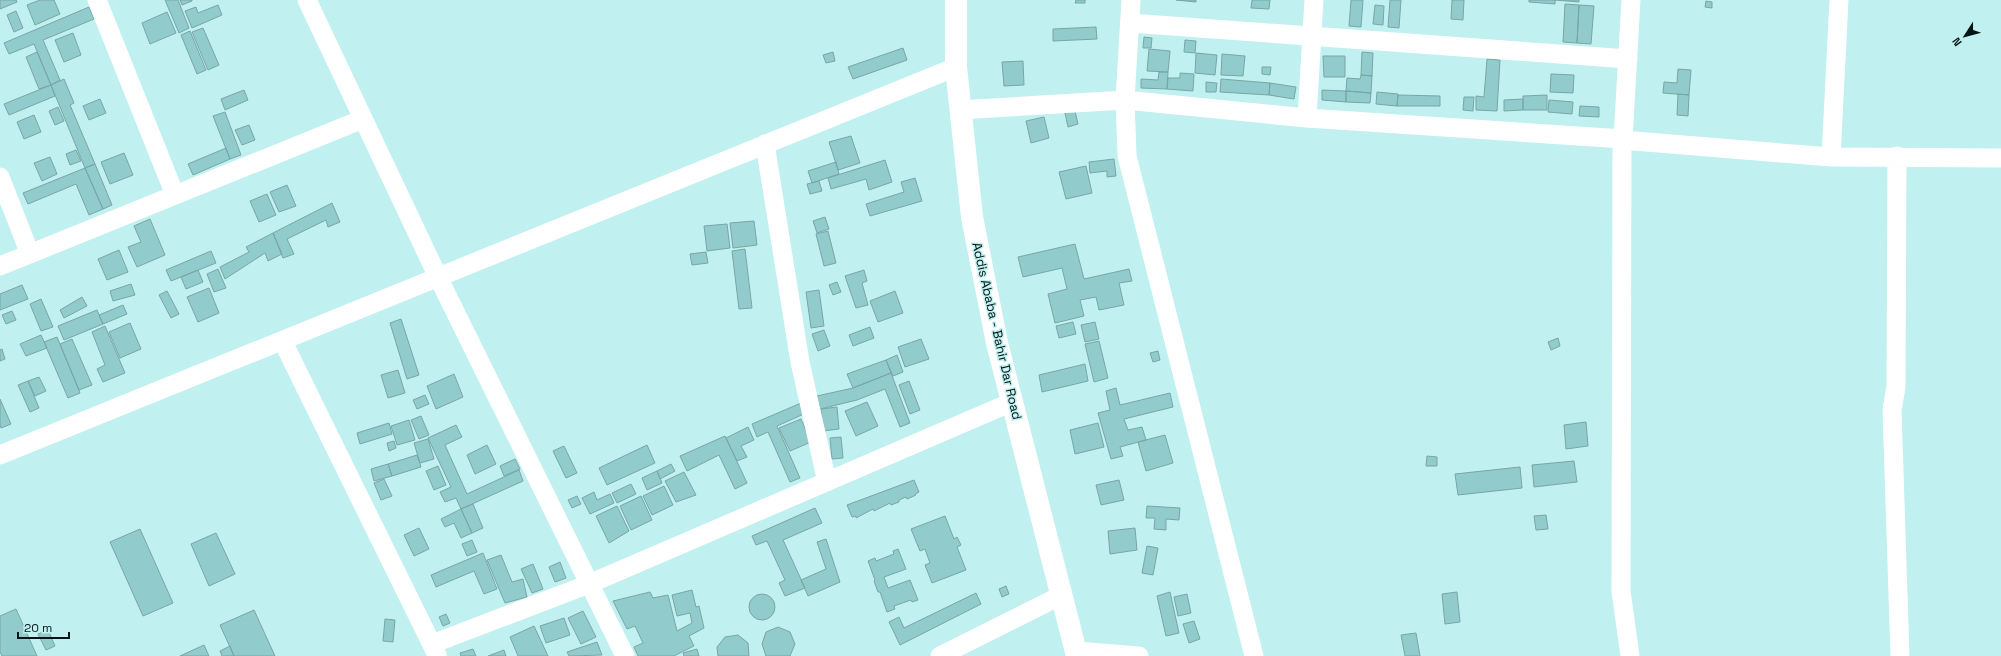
<svg xmlns="http://www.w3.org/2000/svg" width="2001" height="656" font-family="'Space Grotesk',sans-serif">
  <style>
    .building { fill: #92cbcb; stroke: #78a6a6 }
    .lines { fill: none; stroke-linecap: round; stroke-linejoin: round }
    .minor { stroke: #fff; stroke-width: 19 }
    .trunk { stroke: #fff; stroke-width: 22 }
    .labels { text-anchor: middle; dominant-baseline: central; stroke-width: 3; stroke-linejoin: round; paint-order: stroke }
    .street-label { font-size: 13px; fill: #041515; stroke: #c0f0f0 }
  </style>
  <rect width="100%" height="100%" fill="#c0f0f0"/>
  <path class="building" d="M0 0H16L17 2 0 9Z
    M40 0H54L60 14 35 25 27 5Z
    M165 0H178L189 28 179 33Z
    M180 0H192V1L182 5Z
    M1076 0H1085V3H1075Z
    M1176 0H1196V2Z
    M1252 0H1270L1269 9 1251 8Z
    M1351 0H1363L1361 27 1349 26Z
    M1390 0H1401L1399 28 1388 27Z
    M1452 0H1464L1463 20 1451 19Z
    M1529 0H1555V4L1529 2Z
    M1555 0H1579V2Z
    M1706 1 1712 2V8L1705 7Z
    M1565 4 1579 5 1577 43 1563 42Z
    M218 5 222 15 192 28 185 11 196 7 198 13Z
    M1375 5 1384 6 1383 25 1373 24Z
    M1579 5 1594 6 1591 44 1577 43Z
    M89 7 94 19 43 40 60 80 51 85 34 44 9 54 4 43Z
    M16 11 23 28 14 32 7 15Z
    M167 12 176 33 150 44 142 23Z
    M1096 27 1097 39 1053 41V29Z
    M203 28 219 65 208 70 192 32Z
    M190 31 206 70 197 74 181 35Z
    M73 33 81 55 64 62 55 40Z
    M1144 37 1152 38 1151 48H1143Z
    M1185 40 1196 41 1195 53 1184 52Z
    M903 48 907 60 853 79 848 67Z
    M1149 49 1170 51 1168 72 1147 71Z
    M37 52 51 85 39 89 26 57Z
    M833 52 835 61 826 63 823 55Z
    M1362 52 1373 53 1372 76 1361 75Z
    M1196 53 1217 55 1215 75 1195 73Z
    M1222 54 1245 56 1243 76 1221 75Z
    M1323 56H1345V77H1324Z
    M1487 59 1500 60 1497 111 1476 110V96L1484 97Z
    M1023 61 1024 85 1004 86 1002 62Z
    M1262 67H1271L1270 75 1262 74Z
    M1678 69 1691 70 1689 95 1663 93 1664 82 1677 83Z
    M1159 72H1168L1167 89 1141 88V79L1158 80Z
    M1180 73 1194 74 1193 91 1167 89 1168 78H1180Z
    M1551 74 1574 75 1573 93 1550 92Z
    M1361 75 1372 76 1371 93 1346 91 1347 78 1360 79Z
    M64 79 74 103 70 105 95 164 85 168 51 85Z
    M1221 79 1270 83 1269 95 1220 92Z
    M1206 82 1217 83 1216 92H1206Z
    M1270 83 1296 87 1294 99 1269 95Z
    M51 85 55 96 9 115 4 104Z
    M244 90 248 100 225 110 221 99Z
    M1322 90 1346 91V102L1322 100Z
    M1346 91 1371 93 1370 103 1346 102Z
    M1377 92 1398 94 1397 106 1376 104Z
    M1678 94 1689 95 1688 116 1677 115Z
    M1398 95 1440 96V106H1397Z
    M1547 95V110H1523V96Z
    M1464 97H1474L1473 111 1463 110Z
    M100 99 106 113 89 120 83 106Z
    M1523 99V110L1504 111V100Z
    M1549 100 1573 102 1572 114 1548 112Z
    M1580 106 1599 107V117L1579 116Z
    M58 107 64 121 55 125 49 111Z
    M1075 111 1078 124 1068 127 1065 113Z
    M225 112 241 155 230 159 213 116Z
    M34 115 41 132 24 139 17 122Z
    M1044 117 1049 138 1031 143 1026 121Z
    M249 125 255 140 242 145 235 130Z
    M851 136 860 163 838 170 829 142Z
    M226 148 230 159 193 175 188 164Z
    M76 150 81 161 70 165 66 154Z
    M124 153 133 175 110 184 101 162Z
    M50 157 57 174 42 181 34 163Z
    M1114 159 1116 176 1107 177V171L1090 173 1089 162Z
    M885 160 892 182 869 190 866 179 831 189 828 178Z
    M836 162 839 174 812 183 808 171Z
    M95 164 112 205 103 209 85 168Z
    M1086 166 1092 193 1066 199 1059 172Z
    M85 168 103 209 89 215 76 184 28 204 23 193Z
    M915 178 922 201 870 216 866 204 904 192 901 182Z
    M819 181 822 191 810 194 807 184Z
    M287 185 296 206 279 212 270 192Z
    M267 194 276 215 259 222 250 201Z
    M332 203 340 222 328 227 326 220 287 239 294 254 283 258 273 233Z
    M825 217 829 229 817 233 813 221Z
    M150 219 165 255 137 267 128 247 141 242 134 226Z
    M754 221 757 245 733 248 730 223Z
    M727 224 730 248 707 251 704 226Z
    M828 231 836 263 824 266 816 234Z
    M273 233 282 254 268 261 265 253 225 279 220 267 249 252 246 247Z
    M1075 244 1084 279 1129 269 1132 281 1119 283 1124 305 1099 310 1096 297 1080 300 1084 316 1055 323 1048 294 1067 289 1062 268 1023 277 1018 257Z
    M745 249 752 308 739 309 732 251Z
    M119 250 128 272 107 280 98 259Z
    M211 251 216 263 171 281 166 270Z
    M706 252 708 263 692 265 690 254Z
    M218 269 226 288 214 292 207 274Z
    M198 270 203 282 186 289 181 277Z
    M864 270 867 281 862 283 868 305 856 308 845 276Z
    M837 282 841 292 833 295 829 285Z
    M131 284 135 295 113 301 110 291Z
    M22 285 28 299 0 310V294Z
    M209 288 219 313 198 322 187 297Z
    M819 290 824 326 811 328 806 292Z
    M167 291 179 314 171 318 159 295Z
    M895 291 903 313 878 322 870 301Z
    M82 297 87 306 64 318 60 310Z
    M41 299 53 327 41 331 30 304Z
    M123 305 127 314 103 324 99 315Z
    M97 310 103 324 64 340 58 326Z
    M12 311 16 320 6 324 2 315Z
    M401 319 419 375 407 379 390 323Z
    M1073 322 1076 334 1059 338 1056 326Z
    M1095 322 1099 339 1085 342 1081 325Z
    M130 323 141 349 120 358 109 332Z
    M105 326 125 373 103 382 97 369 105 365 92 332Z
    M870 327 874 338 853 346 849 335Z
    M824 330 830 346 818 351 812 334Z
    M41 335 47 348 26 356 20 344Z
    M57 337 80 393 68 398 44 342Z
    M1558 338 1560 346 1551 350 1548 342Z
    M72 339 92 385 79 390 60 344Z
    M921 339 929 359 905 367 898 347Z
    M1099 341 1108 378 1094 382 1085 344Z
    M2 349 5 359 0 361V350Z
    M1158 351 1160 360 1153 362 1150 353Z
    M897 355 903 372 893 376 886 360Z
    M886 360 891 373 853 388 847 374Z
    M1085 364 1088 381 1042 392 1039 375Z
    M398 370 405 393 388 398 381 375Z
    M891 373 910 423 900 427 885 389 857 400 820 409 817 396 853 388Z
    M454 374 463 397 436 409 427 386Z
    M39 377 46 391 35 396 28 381Z
    M28 381 39 408 30 412 18 385Z
    M909 381 920 410 910 414 899 385Z
    M1116 388 1120 405 1170 393 1173 407 1124 419 1128 430 1142 427 1146 440 1120 447 1123 456 1111 459 1098 413 1110 410 1106 391Z
    M425 395 429 404 417 409 413 400Z
    M0 399 11 424 1 428 0 425Z
    M867 402 878 426 856 436 845 411Z
    M801 403 806 413 777 426 800 478 790 482 768 432 757 437 752 424Z
    M837 407 839 429 823 431 821 409Z
    M421 416 429 435 419 439 411 420Z
    M801 419 811 442 790 451 779 428Z
    M409 420 415 440 397 445 391 426Z
    M1586 422 1588 446 1566 449 1564 425Z
    M389 423 392 434 360 444 357 433Z
    M1098 423 1104 447 1075 454 1070 430Z
    M456 425 462 437 445 445 467 494 519 470 523 481 461 509 456 498 445 502 440 492 451 487 428 438Z
    M748 427 754 440 741 446 747 457 737 461 726 438Z
    M1165 435 1173 463 1146 471 1138 442Z
    M725 436 747 483 735 489 719 455 687 471 680 456Z
    M841 437 843 458 832 459 830 438Z
    M428 439 434 459 420 463 414 443Z
    M394 441 396 448 389 451 387 443Z
    M487 445 496 464 475 474 467 455Z
    M647 445 655 463 607 485 599 468Z
    M564 446 577 473 566 478 553 451Z
    M417 455 421 467 392 476 388 464Z
    M1427 456 1437 457V466H1426Z
    M515 459 520 469 504 476 500 466Z
    M1574 461 1577 482 1534 487 1532 465Z
    M388 464 392 476 374 481 371 469Z
    M671 464 675 471 660 479 657 471Z
    M438 466 446 485 434 490 426 471Z
    M1520 467 1522 488 1458 495 1455 474Z
    M657 471 662 483 647 490 642 478Z
    M684 472 696 495 676 502 665 481Z
    M384 479 392 496 381 500 374 483Z
    M914 480 919 492 915 494 916 495 907 499 906 497 899 500V502L891 505 890 503 874 511 873 509 856 518V516L852 517 847 505Z
    M1119 480 1124 500 1101 505 1096 485Z
    M631 484 636 494 617 503 612 493Z
    M664 486 673 505 652 515 643 496Z
    M594 492 597 500 610 494 614 503 590 514 582 498Z
    M577 496 581 504 572 508 568 500Z
    M641 496 652 520 631 530 620 506Z
    M473 504 483 528 472 533 461 509Z
    M617 506 629 531 609 543 596 516Z
    M1147 506 1180 508 1179 520 1166 519V530L1154 529 1155 518H1146Z
    M815 508 822 523 783 540 805 588 785 596 779 583 785 580 767 541 756 545 752 536Z
    M461 509 472 533 461 538 454 523 445 527 441 519Z
    M1546 515 1548 529 1536 530 1534 516Z
    M945 516 954 539 957 537 961 545 957 547 966 570 932 583 925 565 930 563 925 549 920 551 911 529Z
    M419 528 429 549 414 556 404 535Z
    M1135 528 1137 550 1110 554 1108 531Z
    M140 529 173 603 143 616 110 542Z
    M216 533 235 574 209 586 191 544Z
    M826 539 840 582 808 596 801 580 826 569 817 542Z
    M472 540 477 552 467 556 462 544Z
    M1147 546 1158 548 1153 575 1142 573Z
    M898 549 906 569 884 577 888 588 910 580 918 600 912 602 911 600 894 606 895 609 887 612 880 592H878L874 581 875 580 868 561 875 558 876 561 894 554 893 551Z
    M483 553 497 589 484 594 474 571 436 587 431 575Z
    M501 555 512 582 523 579 527 597 505 603 487 560Z
    M560 562 566 578 555 582 549 567Z
    M533 564 543 589 532 593 521 569Z
    M1006 586 1009 594 1002 597 999 589Z
    M692 590 696 607 699 606 704 628 689 636 694 646 674 656H638L634 647 643 643 635 626 627 629 613 601 650 592 653 598 668 595 677 631 692 623 690 613 677 616 672 595Z
    M1170 592 1179 633 1166 636 1157 596Z
    M1457 592 1460 622 1445 624 1442 594Z
    M976 593 981 604 900 645 889 622 899 617 904 628Z
    M1187 594 1191 613 1178 616 1174 597Z
    M749 607a13 13 0 1 1 26 0a13 13 0 1 1-26 0Z
    M16 609 37 656H2L0 652V616Z
    M254 610 275 656H234L220 625Z
    M583 611 596 637 581 644 568 618Z
    M446 614 450 623 443 626 439 617Z
    M564 618 570 635 546 643 540 626Z
    M385 619 395 620 393 642 383 641Z
    M1194 621 1200 639 1189 643 1183 624Z
    M534 626 548 656H518L510 637Z
    M778 627 790 632 795 644 790 656H766L762 644 766 632Z
    M48 630 55 646 46 650 38 634Z
    M1416 633 1420 656H1405L1401 635Z
    M738 635 748 643 749 656H718L717 647 725 637Z
    M597 642 602 655 569 656 567 652Z
    M204 645 209 656H180Z
    M230 646 234 656H222L220 651Z
    M473 649 476 656H461L460 653Z
    M697 649 699 656H684L683 653Z
    M504 650 506 656H488Z"/>
  <g class="lines">
    <path class="minor" d="M97 0 175 195
      M307 0 438 277 625 656
      M1131 0 1125 100 1127 156 1254 656
      M1130 23 1628 59
      M960 110 1125 100 1307 118 1623 139 1631 0
      M1307 118 1314 0
      M765 144 800 362 827 482
      M1897 156 1896 387 1892 410 1900 656
      M1831 157 1839 0
      M0 177 30 254
      M0 266 363 119
      M283 342 437 655
      M0 455C319 327 637 196 956 67
      M432 644 589 584 1012 402
      M1076 651 1139 656
      M940 656 1062 595
      M1630 656 1621 591 1622 140 1831 157 2001 158"/>
    <path class="trunk" d="M956 0V67L972 217 997 343 1077 656"/>
  </g>
  <g class="labels">
    <g class="street-label">
      <text transform="translate(997 331) rotate(77)">Addis Ababa - Bahir Dar Road</text>
    </g>
  </g>
  <g transform="translate(1965 36) rotate(234)" stroke="#c0f0f0" stroke-width="3" paint-order="stroke">
  <path d="M0-3L7 15L0 10L-7 15Z" fill="#041515"/>
  <text y="-6" font-size="11" font-weight="bold" text-anchor="middle" fill="#041515">N</text>
  </g>
  <path d="M18 632v6h51v-6" fill="none" stroke="#041515" stroke-width="2"/>
  <text x="24" y="632" font-size="12" fill="#041515" stroke="#c0f0f0" stroke-width="3" paint-order="stroke">20 m</text>
</svg>
